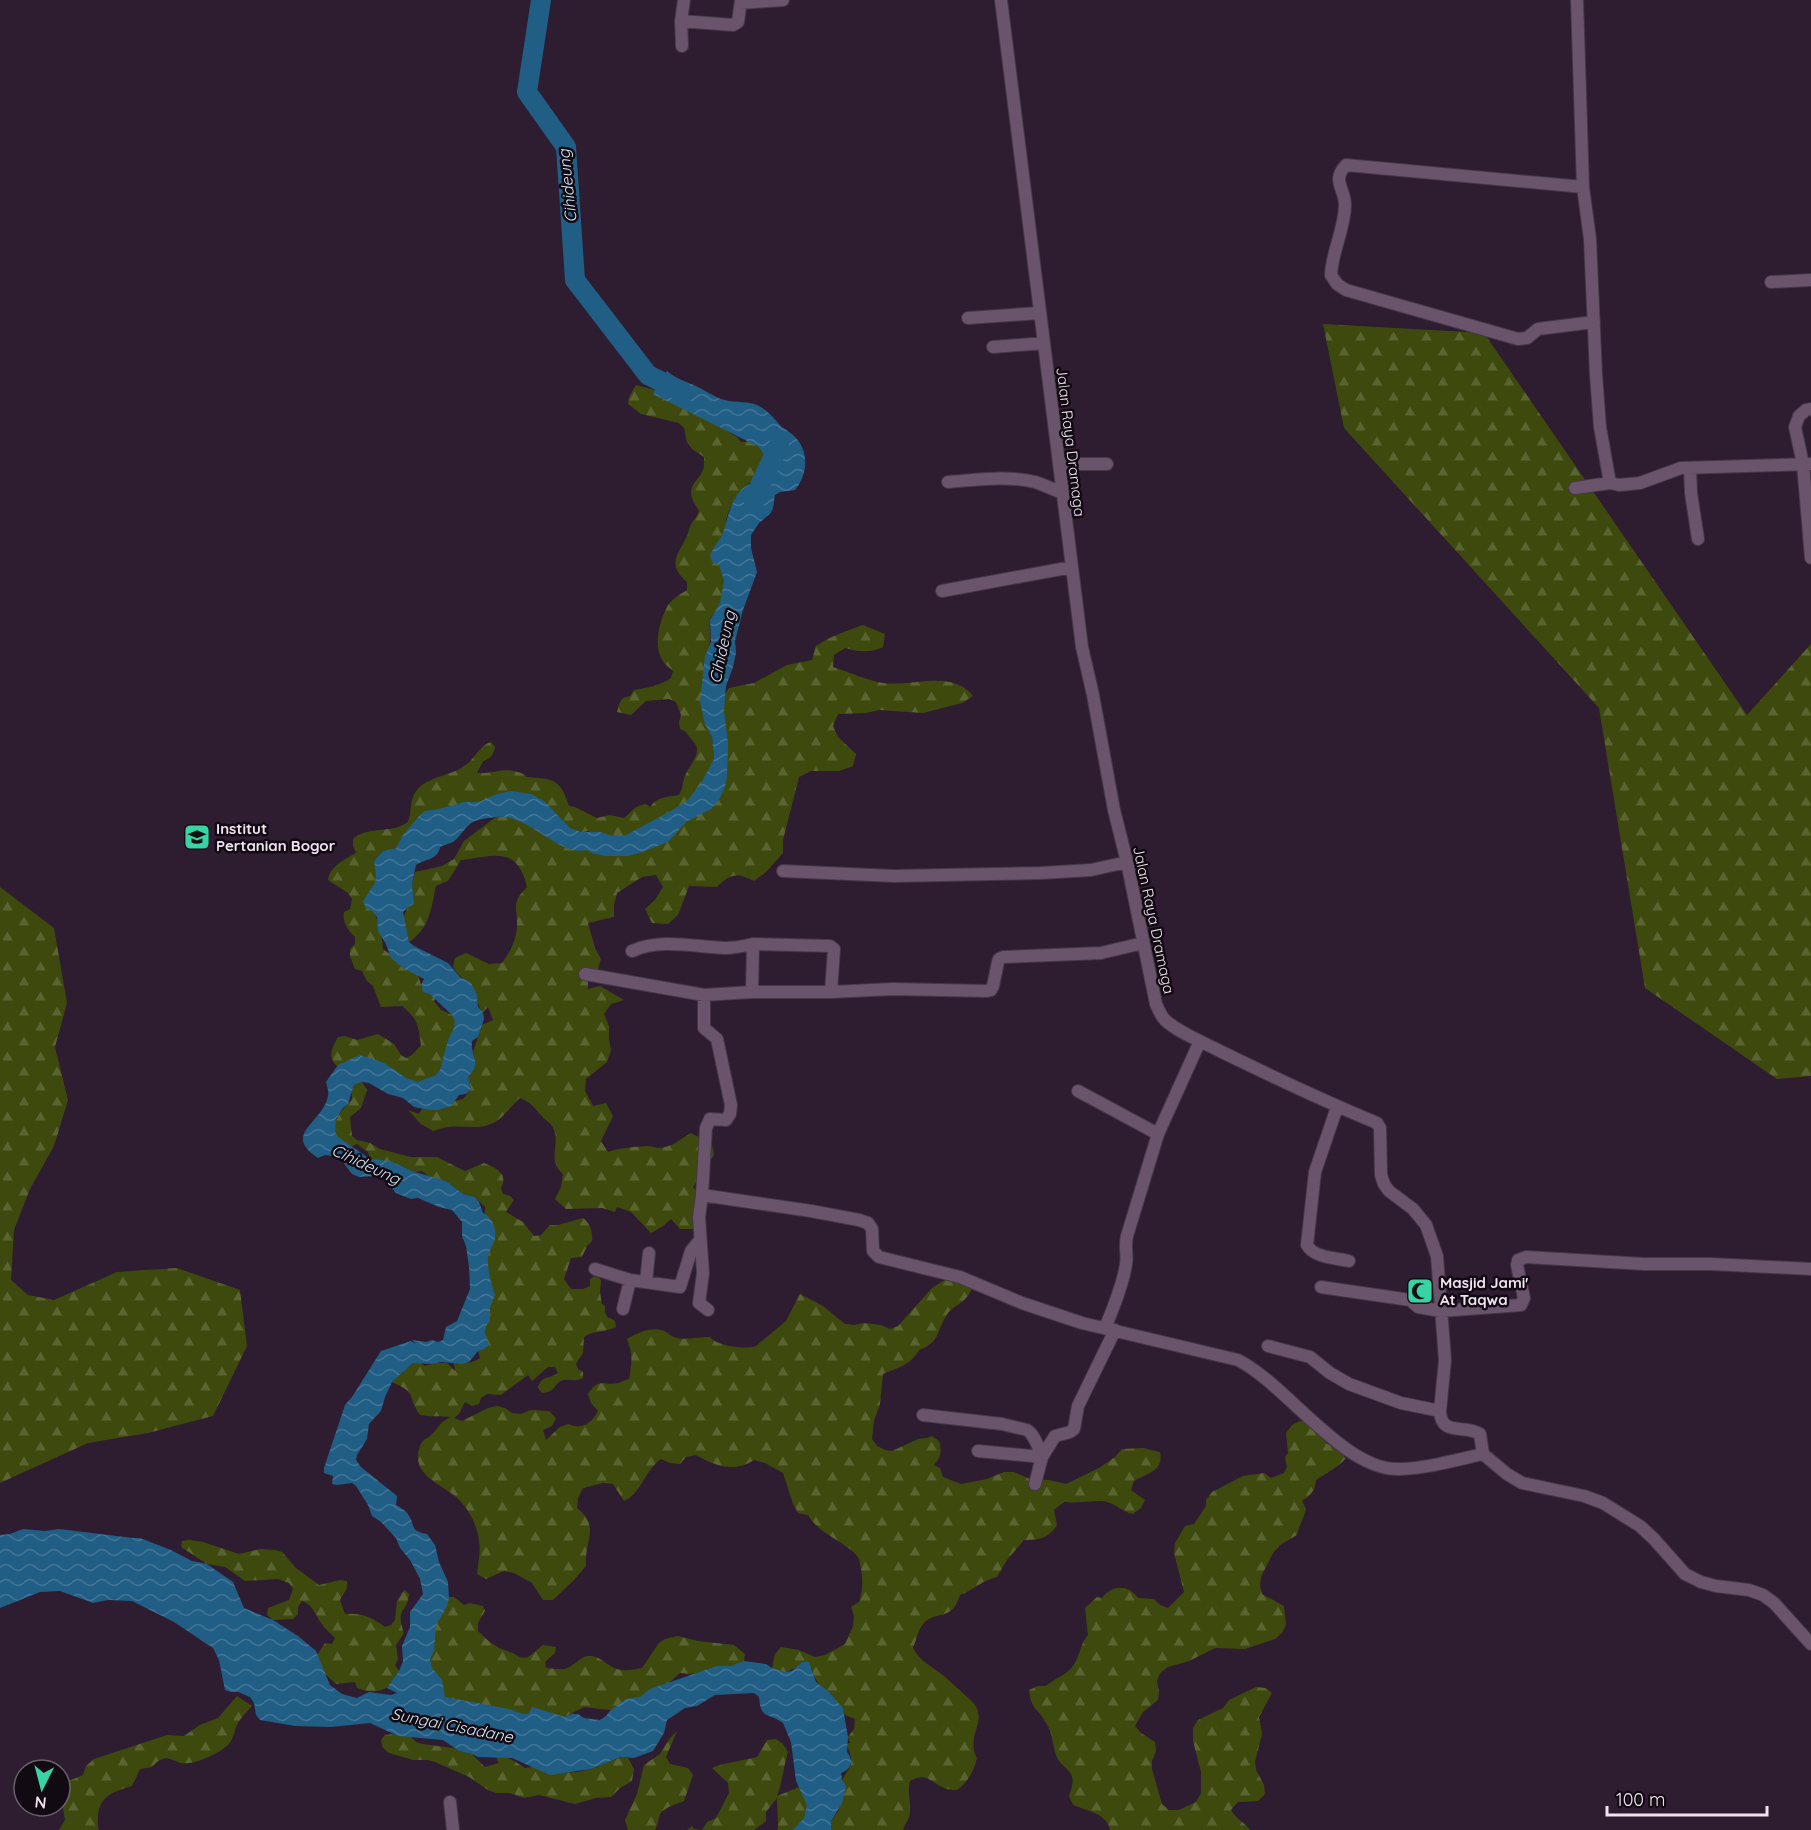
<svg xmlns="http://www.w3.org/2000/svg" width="1811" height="1830" font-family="Quicksand,sans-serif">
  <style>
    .forest { fill: url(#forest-firs) }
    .water { fill: url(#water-waves) }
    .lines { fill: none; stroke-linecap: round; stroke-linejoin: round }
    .river { stroke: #215e85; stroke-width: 20 }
    .minor-casing { stroke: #463747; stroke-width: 14 }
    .minor { stroke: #69546b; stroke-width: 12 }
    .labels { text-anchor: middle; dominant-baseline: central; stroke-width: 5; stroke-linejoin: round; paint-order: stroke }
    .street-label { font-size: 15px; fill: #f0e3f0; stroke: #120a12 }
    .poi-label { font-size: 15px; font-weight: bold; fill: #f0e3f0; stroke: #120a12; text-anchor: start }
    .water-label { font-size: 16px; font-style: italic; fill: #d3e6f4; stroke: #120a12 }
  </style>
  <defs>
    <pattern id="forest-firs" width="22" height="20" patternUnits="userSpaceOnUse" patternTransform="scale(1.5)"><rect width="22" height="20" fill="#3e4a0d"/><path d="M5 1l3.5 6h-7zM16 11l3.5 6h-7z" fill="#5a6431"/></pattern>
    <pattern id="water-waves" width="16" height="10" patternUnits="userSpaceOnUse" patternTransform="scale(1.5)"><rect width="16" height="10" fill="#215e85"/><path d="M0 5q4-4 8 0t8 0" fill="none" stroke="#427597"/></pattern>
  </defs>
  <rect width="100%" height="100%" fill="#2e1c30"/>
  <path class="forest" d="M1323 324 1484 333 1747 715 1811 644V1076L1777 1079 1645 988 1599 708 1344 428Z
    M636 385 662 392 737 437 741 442 758 441C775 475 764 467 743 489 736 495 729 509 727 517 724 524 727 529 727 535 728 551 727 566 728 582 722 589 722 595 720 604 718 610 711 615 710 620 708 630 713 637 708 649L705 724 712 737 714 759 717 763 684 807 620 841 588 831 575 834 531 794 390 850 383 851 374 861 379 878 367 896C375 913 382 929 383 949L418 975 422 988 434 993 435 999 434 1001 441 1010 459 1018 446 1066 424 1087 339 1068C327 1058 331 1050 338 1037L345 1036 357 1040 378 1034 394 1044 401 1055 406 1058 412 1055 421 1045C418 1025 418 1019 402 1006L381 1007 373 986 367 981 362 971 355 969 350 956V949L355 944V937C348 930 342 922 344 912L350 909 352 899 348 893 328 880C330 866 344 860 356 853L353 846V839C364 829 381 831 395 828 400 827 404 824 408 822 412 811 409 800 417 790 428 776 453 776 467 764 476 757 480 745 491 742L495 747C493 755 491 759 483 761L477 773C497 774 505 765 525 775L526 777C553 779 560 778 569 806L575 807 597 818 610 815 624 818C632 812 634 806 645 804L650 807C656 797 668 797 679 795 683 789 682 784 685 776 688 767 698 759 697 748 695 741 689 738 686 732L680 729 679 722 681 715 676 702 669 699 646 701 631 715 617 712C620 703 619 698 630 696L634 690C646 688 662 685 671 678L673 671C670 668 665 665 663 661 653 647 659 623 666 609 670 600 679 595 687 590V582C666 564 678 555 687 536 689 532 689 527 692 523 695 518 697 517 699 511 697 507 693 502 692 498 688 485 698 481 702 472 705 467 704 462 704 457L692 449 687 442 684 428 679 423 641 414 628 404 629 397Z
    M863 625 885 634 883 647C870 653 859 652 845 648L834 655 833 667C849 672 866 680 883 683 912 687 952 669 973 696L962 703 923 713 879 710 866 713 838 714 833 726 838 737 856 754 853 766 839 771H811L799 777 783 840V853L766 872 754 881C737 873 731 873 717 887L689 886 678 915 668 924 652 923 645 909 655 900 663 887 656 875 642 877 617 893 614 905V917L588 923 595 948 601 959 597 971 588 977V989L600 986 624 1000 611 1004 604 1014 609 1026V1039L611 1050 607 1062 586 1079 585 1091 593 1106 606 1103 613 1116 601 1141 608 1152C619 1148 633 1147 646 1146 651 1146 656 1148 660 1148 672 1147 681 1139 691 1133L712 1144 714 1155 693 1187 707 1205 695 1229H680L671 1219 663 1226 651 1233 631 1212 617 1207 615 1212 602 1208 566 1209 555 1199 561 1187 563 1174C545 1158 563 1142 552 1126 550 1122 544 1120 542 1116 532 1106 535 1105 520 1098 511 1106 503 1119 491 1124 478 1130 462 1125 448 1127 443 1128 438 1129 433 1131L421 1124 408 1110 419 1114 422 1109C434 1110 447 1111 455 1101L463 1099 471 1089 468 1077C475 1070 477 1061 473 1052L482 1025 493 1020 488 1007 483 1012C477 1006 479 1001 476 994 471 982 459 978 453 967L455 958 466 953 489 964 502 963C510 952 516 941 517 927 518 907 510 904 527 887 517 845 494 856 461 860L448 881 436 886C431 909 430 928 409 942L403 918 413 896 412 884 415 872 442 866 454 859 464 841 496 817 521 816 574 847 686 822 719 800 722 699 729 688 754 683 787 665 812 660 816 646C831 636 846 631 863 625Z
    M0 887 54 928 67 1003 55 1047 68 1100 54 1146 30 1189 14 1230 11 1280 28 1295 54 1300 117 1272 177 1268 240 1290 247 1346 213 1416 148 1433 88 1443 0 1483Z
    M362 1082 367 1090 361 1108 350 1117 352 1136 357 1140 370 1143 380 1149 411 1157H437L465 1171 484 1163C496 1168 509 1174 501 1188L503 1194 510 1196 514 1200 506 1212 523 1222 534 1236 541 1235 550 1225H558L583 1218C590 1223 593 1232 592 1241L587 1246 582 1257 571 1258 564 1279 571 1289H583L590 1286V1279L596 1275 601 1280 600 1292 602 1304 605 1306V1312L608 1318H610L615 1321 616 1327C605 1333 593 1330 584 1337L583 1353 576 1364 578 1369 583 1372V1378C576 1382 570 1379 563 1380 553 1383 557 1392 542 1393L538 1387C543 1374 549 1380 558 1373L555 1367H548L532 1381 528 1375 501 1395 487 1394 481 1398 479 1404 472 1406 465 1402 459 1414 454 1418 462 1421 488 1408 497 1406 505 1408 512 1413 521 1414 531 1410 549 1411 556 1418 552 1426 543 1430 546 1440 560 1427 568 1424C582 1430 591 1424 598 1411L591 1403 588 1394C598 1377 604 1386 619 1383 620 1382 628 1379 629 1379 632 1363 633 1354 627 1339 637 1333 652 1326 664 1331 668 1333 672 1337 677 1338 681 1340 703 1337 710 1337 717 1346 746 1350 756 1346L786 1321 800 1294 823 1306 845 1324 854 1325 864 1323 881 1325 890 1329 898 1326 932 1288 948 1278 972 1288C966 1305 953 1304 946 1316 936 1333 940 1342 919 1350 911 1365 897 1368 883 1374L880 1404 874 1421 872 1439 877 1446 885 1450 892 1451 918 1439 927 1438 932 1436 939 1441C942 1452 941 1457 934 1465L940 1468 943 1477 961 1484 987 1479 1004 1472H1014L1030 1479 1049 1480 1066 1484 1099 1468 1115 1457 1122 1449 1143 1448 1160 1452C1164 1471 1148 1473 1134 1481L1131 1490 1145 1500 1141 1508 1133 1514C1123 1512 1117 1505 1107 1502 1098 1499 1077 1504 1064 1502L1054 1510 1057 1525C1049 1538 1039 1540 1024 1540L1007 1560 997 1577C982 1580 974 1590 960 1595 951 1623 937 1609 923 1624 918 1630 916 1641 913 1648 919 1661 933 1667 944 1676 951 1682 958 1689 965 1695 969 1699 975 1703 977 1709 984 1724 966 1739 977 1758 974 1771 968 1782 957 1790 954 1790 951 1790 947 1789 931 1784 928 1771 910 1781 907 1792 911 1801 910 1811 910 1819 905 1823 903 1830H831V1821L839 1810 842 1780 851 1765V1757L847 1744 850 1743 848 1737 854 1729 855 1719 845 1715C839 1696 815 1689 812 1669L802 1662C792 1672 789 1669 778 1676L772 1668 775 1654 781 1647 799 1650 815 1657 825 1655 845 1644 853 1626 854 1616 851 1607 859 1602C863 1589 863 1581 861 1569 860 1566 860 1561 859 1559 851 1544 819 1535 808 1515L798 1513 793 1504 783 1473 765 1463 754 1460C734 1473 715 1466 696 1455L686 1457 680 1464 670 1463 661 1459C644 1471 642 1493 624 1501L613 1484 603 1483 583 1488 578 1498 577 1508C601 1527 584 1541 586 1566L574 1580 553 1600H543L532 1583 514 1573 504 1571 486 1579 477 1574C478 1563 481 1551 479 1541 478 1528 470 1512 462 1503 449 1486 415 1480 418 1453 419 1449 420 1444 423 1441 426 1437 428 1439 431 1435 439 1428 439 1422 451 1417 440 1416 430 1417 420 1415 406 1395 419 1394 392 1382L413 1363H421L425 1366 436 1363H447L455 1371 454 1363C463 1364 473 1363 480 1358L478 1351 485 1207 475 1197 463 1194 446 1181 433 1180 422 1171 415 1172 402 1166 370 1159 368 1152 357 1144 350 1147 334 1145C335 1116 334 1120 352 1099V1091L354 1085Z
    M1300 1421 1310 1423C1315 1432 1322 1436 1327 1444L1345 1449 1344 1457 1346 1458C1339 1467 1326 1473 1316 1480 1315 1491 1311 1495 1302 1501L1306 1509C1304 1518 1299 1525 1297 1535L1280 1545 1273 1553 1261 1577 1260 1586 1262 1594 1284 1606 1286 1625 1282 1633 1275 1639 1245 1649 1215 1648 1189 1661 1168 1667 1160 1673 1157 1681 1159 1691 1158 1700 1143 1712 1135 1726 1141 1733 1155 1742 1156 1751 1152 1761V1769L1162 1804 1169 1810H1179L1196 1802 1201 1793V1772L1193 1741V1728L1198 1720 1223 1708 1229 1700 1256 1687 1266 1688 1272 1693 1259 1717 1262 1734 1255 1762 1256 1770 1264 1785 1265 1794 1258 1801 1238 1802 1231 1810C1236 1819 1244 1822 1250 1830H1110C1107 1813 1087 1811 1073 1805L1069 1796C1080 1767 1063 1773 1056 1755 1052 1744 1053 1733 1046 1723 1038 1708 1031 1710 1029 1690L1038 1686H1046C1055 1678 1067 1675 1073 1666 1080 1656 1080 1644 1088 1635L1085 1608 1097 1597 1102 1598C1112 1585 1128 1584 1138 1598L1154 1599 1160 1605 1168 1608 1184 1592 1174 1553 1175 1543 1185 1526 1194 1524 1206 1506V1500L1212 1492 1243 1476 1264 1473 1271 1478 1284 1473 1287 1467 1285 1457 1288 1453 1286 1433 1292 1425Z
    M189 1540 203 1542 239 1554 260 1549 275 1550 282 1552 296 1568 319 1585 340 1580 347 1581V1588L340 1600 345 1614C362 1613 371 1617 385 1627L391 1625 395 1620 397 1601 404 1590 409 1594C407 1615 395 1606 404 1633L396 1645 398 1659 395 1665 399 1671 395 1684C378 1692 375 1694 357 1688L355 1682 336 1684 323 1672 317 1671 313 1661 325 1643 332 1644 335 1638C331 1634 325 1629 321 1623 315 1614 313 1605 302 1601L298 1607V1614L293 1619 273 1620 267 1615 268 1608 289 1600 293 1589 289 1583 278 1579 245 1581 225 1567 207 1564 181 1547 182 1541Z
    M448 1597H454L464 1605 470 1603 483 1606 485 1611 478 1623V1631C488 1641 496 1648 510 1652 516 1654 521 1660 528 1657 533 1654 539 1648 543 1645L556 1647 555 1653 545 1662 546 1668C552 1668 559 1670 565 1669 574 1666 582 1655 589 1656 600 1656 606 1664 614 1668 622 1672 634 1670 642 1668L659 1643 665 1639 678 1636 698 1641 734 1645 745 1654 744 1661 740 1667 689 1674 680 1673 670 1682 667 1689 618 1711 584 1707 565 1717 529 1713 523 1714 454 1703 441 1695 427 1669 433 1628Z
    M237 1696 252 1706C248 1711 243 1715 240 1720 234 1727 235 1738 228 1745 219 1753 202 1761 190 1763 172 1766 169 1748 152 1767L140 1769 132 1786C114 1792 101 1794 98 1815 98 1821 97 1825 99 1830H59L65 1820 60 1791 66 1782 83 1775 86 1766 94 1759 167 1735 184 1736 200 1725 218 1718Z
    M677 1731 666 1757 670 1764 688 1768 693 1775 684 1801C677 1804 665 1807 660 1814 658 1819 658 1825 655 1830H628L625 1820 637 1794 644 1765 660 1754 670 1738Z
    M392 1734 411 1737 416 1742 422 1744 453 1748 459 1751 472 1754 485 1767 499 1763 496 1757C511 1757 512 1760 525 1768L545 1765 556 1773 578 1772 591 1769 622 1757 628 1758 634 1769 632 1781 620 1788 611 1797 596 1798 575 1804 539 1795 524 1798 510 1793H496L488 1790 469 1777 435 1762 428 1760H413L389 1753 383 1748 381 1740 385 1735Z
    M776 1739 783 1744 788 1752C783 1767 783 1782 777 1796L799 1787 812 1799 803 1830H777L778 1827 777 1798 766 1812V1821L754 1830H687L692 1826 694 1829 702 1830 707 1822 716 1818 729 1793 728 1783 712 1768C726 1762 742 1761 757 1757L767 1740Z"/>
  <path class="water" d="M667 371C676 379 685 381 696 386 705 390 715 398 725 400 736 403 748 401 757 405 768 410 774 419 782 427 786 430 790 432 793 435 810 450 808 474 795 490L780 492 775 495 773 508 770 514 759 523 751 535V548L757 572 743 610 735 641 736 653 733 667 726 686 724 711 728 744 727 776 725 787 719 800 711 809 686 822 668 842 642 852 628 856H606L592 853 586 850C558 857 529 813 496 817 489 818 479 819 473 822 465 827 460 837 453 842 449 844 444 845 440 847 438 860 425 859 416 865L412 884 414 904 408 907 403 912 409 942 414 946 448 963 460 977 471 983 477 995 478 1007 483 1012 484 1019 478 1037 472 1041C470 1056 483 1062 468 1077L471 1089 466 1094 459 1095 451 1106 438 1110H429L414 1107 403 1098 388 1094 369 1083 362 1082 354 1085 348 1104 343 1108 336 1119 335 1132 338 1137 370 1159 390 1161 415 1172 446 1181 463 1194 475 1197 479 1202 483 1213C493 1217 498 1232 494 1242 491 1249 487 1254 488 1261 488 1273 491 1283 495 1295L490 1307V1321L486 1326 485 1333 489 1345 484 1349 478 1351 469 1362 462 1364 441 1362 432 1364 413 1363 392 1382 385 1397 381 1411 369 1424 367 1439 357 1455 356 1460 361 1467 397 1496 396 1505C400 1507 406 1511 408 1514 416 1526 409 1531 427 1534L435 1545 439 1562 448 1582 449 1599 446 1608 436 1625 434 1651 430 1659 432 1668 442 1680 445 1697 509 1709 523 1714 529 1713 532 1707 565 1717 572 1714H578L584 1718 600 1720 606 1716 610 1711 626 1699 640 1697 650 1689 717 1666H731L744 1661 766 1664 772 1668 785 1672 792 1671 802 1662H809L816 1682 828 1691 843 1708 848 1737 847 1752C854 1761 852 1769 841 1773L842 1780 846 1786 842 1803 831 1821V1830H793L804 1818 807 1805 796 1781 791 1742 783 1723C767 1712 761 1720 759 1697L754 1693 715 1695 697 1706 685 1708 667 1720 664 1733 653 1751 634 1758 621 1757 591 1769 550 1775 512 1758 478 1757 472 1754 459 1751 443 1740 398 1736 370 1723 331 1727 295 1726 260 1720 256 1715 254 1703 250 1697 238 1692H231L225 1690 219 1660 213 1648 174 1622 132 1601 108 1600 93 1603 60 1591 40 1592 0 1608V1535L10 1534 23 1529 45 1531 59 1529 133 1538H140L171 1550 192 1561 207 1564 233 1582 244 1608 273 1620 298 1636 316 1651 330 1685 342 1694 357 1698 369 1692 391 1695 397 1693 387 1688 399 1671 403 1661 402 1646 410 1627V1612L423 1594 420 1579 410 1560 400 1548 396 1538 381 1522 372 1516 368 1505 356 1486 352 1483 337 1485 332 1484 333 1476 324 1473V1468L345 1405 352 1397 381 1351 411 1341 416 1344 412 1340 426 1342 432 1340 438 1342 443 1340 446 1327 457 1321 470 1289 469 1267 466 1246 462 1236V1222L452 1210 439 1207 418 1198 411 1199 396 1193 387 1182 381 1178 375 1176 359 1177 352 1174 339 1157 325 1155 318 1158C281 1134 323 1123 328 1096 329 1092 327 1086 326 1082L338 1065 360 1055 384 1063 406 1078 418 1082 436 1075 440 1070 448 1040 454 1028 455 1021 452 1015 435 999 430 994 423 992 421 985 424 979 403 968 391 958 386 944 378 931 377 917 372 911 366 908 363 901 375 883 376 876 374 861 383 851 396 848 403 835 420 815 425 811 439 809 464 802H479L497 794 511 791 531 794 544 801 570 828 581 832H600L613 836 626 835 671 811 688 800 701 783 714 759 712 737 705 724 700 702 705 656 711 642 710 620 720 603 723 587 724 580 719 565 712 562 710 555C714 546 721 539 724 530 728 516 731 501 741 490 750 481 762 481 770 474L766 458 759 447 653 394Z"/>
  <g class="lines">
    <path class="river" d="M541 0 527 92 566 147 575 280 648 375 684 393
      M754 503 756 494 779 445"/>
    <defs>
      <path id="minor" d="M1001 0 1082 647 1093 695 1114 810 1127 862 1156 1004C1159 1011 1161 1016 1165 1020 1179 1033 1205 1043 1222 1052 1273 1077 1324 1101 1377 1123L1380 1128 1381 1175 1384 1184 1389 1191 1413 1209 1426 1225 1437 1256 1445 1360 1440 1411C1441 1437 1465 1424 1480 1434L1483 1454 1507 1474 1522 1483 1584 1496 1603 1503 1640 1526 1654 1539 1685 1574 1701 1582 1716 1586 1749 1590 1763 1595 1774 1603 1811 1644
        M1577 0 1583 187 1590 239 1596 375 1600 427 1610 483 1619 485 1640 483 1681 468 1811 464
        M741 3 783 0
        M681 21 733 25 738 22 741 0
        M682 46 681 21 684 0
        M1583 187 1346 165C1331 181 1345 188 1345 205 1345 228 1332 251 1331 275L1337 284 1346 290 1518 339 1527 338 1538 329 1594 322
        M1771 282 1811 280
        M968 318 1039 313
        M993 347 1044 343
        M1811 409 1806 410 1799 416 1795 427 1803 464 1811 558
        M1059 464H1107
        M1690 469 1691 493 1698 539
        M948 482C976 480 1007 475 1035 482 1044 485 1053 489 1062 493
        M1575 488 1610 483
        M942 591 1072 567
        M783 871 894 876 1041 873 1091 870 1127 862
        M632 951C661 938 694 947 725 948 735 948 744 946 753 944
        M585 974 704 995 752 992H831L893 989 987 991 991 990 993 986 998 962 999 959 1003 957 1101 953 1143 943
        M752 992 753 944 830 946 834 949 831 992
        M1078 1091 1158 1134
        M1337 1107 1315 1172 1307 1245C1314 1258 1336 1258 1349 1261
        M702 1195 706 1128 710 1119 726 1120 730 1114 731 1105 717 1039 704 1028V995
        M595 1269 630 1280 680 1287 691 1251 700 1240
        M646 1282 649 1253
        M1321 1287 1410 1300 1418 1307 1441 1311 1521 1305 1524 1298 1517 1265 1518 1260 1526 1257 1644 1264H1711L1811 1269
        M623 1309 630 1280
        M708 1310 699 1303 703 1273 699 1217 702 1195 811 1211 859 1220 868 1223 872 1229 873 1251 879 1257 960 1277 1022 1303 1082 1323 1238 1360C1287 1385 1345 1472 1400 1469 1428 1468 1456 1460 1483 1454
        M1105 1328C1113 1309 1123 1285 1126 1264 1128 1254 1124 1248 1127 1236L1158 1134 1200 1041
        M1268 1346 1310 1357 1330 1373 1349 1384 1401 1403 1440 1411
        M923 1415 1002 1424 1027 1430C1035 1435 1038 1447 1042 1457L978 1451
        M1035 1484 1042 1457 1055 1436 1070 1432 1074 1429 1078 1406 1115 1330
        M450 1802 453 1830"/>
    </defs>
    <use href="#minor" class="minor-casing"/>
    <use href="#minor" class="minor"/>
  </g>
  <defs>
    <symbol id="university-square" viewBox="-11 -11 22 22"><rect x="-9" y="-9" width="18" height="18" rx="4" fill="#38d4a6" stroke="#120a12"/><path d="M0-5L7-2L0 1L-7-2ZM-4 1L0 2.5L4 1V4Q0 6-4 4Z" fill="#111"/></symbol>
    <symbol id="mosque-square" viewBox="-11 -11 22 22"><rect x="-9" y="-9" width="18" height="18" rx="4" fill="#38d4a6" stroke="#120a12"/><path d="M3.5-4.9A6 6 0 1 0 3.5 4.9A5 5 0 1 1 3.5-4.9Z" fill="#111"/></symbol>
  </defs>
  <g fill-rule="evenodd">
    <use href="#university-square" x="182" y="822" width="30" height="30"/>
    <use href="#mosque-square" x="1405" y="1276" width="30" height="30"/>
  </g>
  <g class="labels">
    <g class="street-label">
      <text transform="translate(1071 442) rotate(83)">Jalan Raya Dramaga</text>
      <text transform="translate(1154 920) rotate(78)">Jalan Raya Dramaga</text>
    </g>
    <g class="poi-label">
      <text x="216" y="828">Institut<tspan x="216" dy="17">Pertanian Bogor</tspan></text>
      <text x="1440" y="1282">Masjid Jami'<tspan x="1440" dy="17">At Taqwa</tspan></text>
    </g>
    <g class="water-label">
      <text transform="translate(567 186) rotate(-96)">Cihideung</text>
      <text transform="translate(722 647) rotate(-78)">Cihideung</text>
      <text transform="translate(366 1164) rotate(25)">Cihideung</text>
      <text transform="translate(452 1725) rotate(11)">Sungai Cisadane</text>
    </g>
  </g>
  <g transform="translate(42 1788) rotate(186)"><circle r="28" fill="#120a12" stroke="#6b616b" stroke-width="1.5"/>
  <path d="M0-4.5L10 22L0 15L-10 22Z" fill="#38d4a6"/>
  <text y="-9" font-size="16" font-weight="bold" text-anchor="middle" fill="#f0e3f0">N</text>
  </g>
  <path d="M1607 1806v9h160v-9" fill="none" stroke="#f0e3f0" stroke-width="3"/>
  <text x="1616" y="1806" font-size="18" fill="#f0e3f0" stroke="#120a12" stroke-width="4.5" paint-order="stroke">100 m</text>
</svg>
